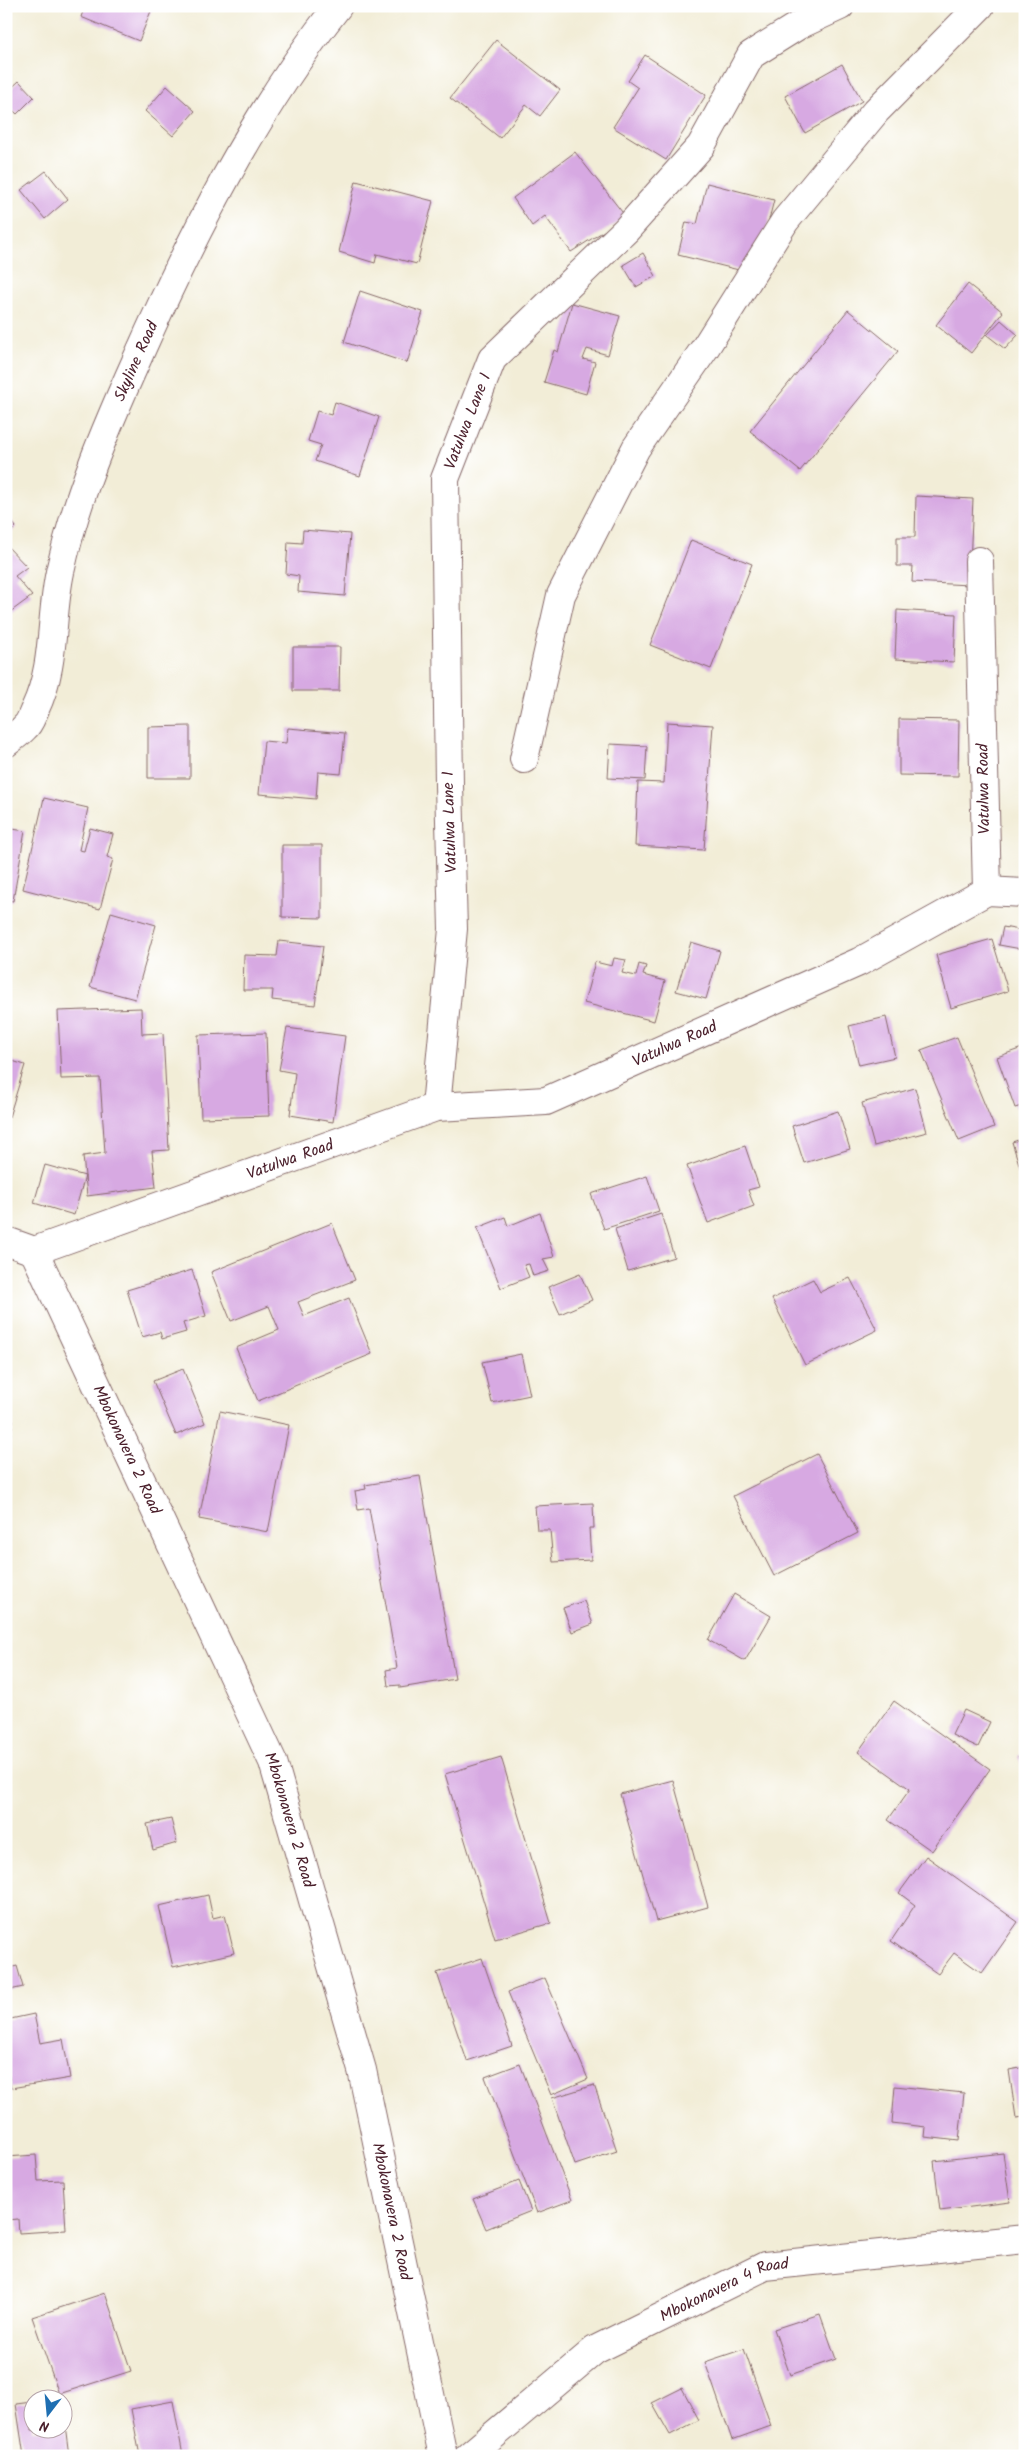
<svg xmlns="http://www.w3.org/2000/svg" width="1031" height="2462" font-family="Kalam,sans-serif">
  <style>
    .building { fill: #d7a9e2 }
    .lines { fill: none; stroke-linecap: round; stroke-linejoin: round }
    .minor-casing { stroke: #856767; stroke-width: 30 }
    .tertiary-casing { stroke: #856767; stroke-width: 30 }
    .minor { stroke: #fff; stroke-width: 28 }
    .tertiary { stroke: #fff; stroke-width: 28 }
    .labels { text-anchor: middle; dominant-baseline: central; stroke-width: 5; stroke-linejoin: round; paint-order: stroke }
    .street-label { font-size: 16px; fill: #4a1f2b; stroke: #fff }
  </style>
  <rect width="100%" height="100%" fill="#fff"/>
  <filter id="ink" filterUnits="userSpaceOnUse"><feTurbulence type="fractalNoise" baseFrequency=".02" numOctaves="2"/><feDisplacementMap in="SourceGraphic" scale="10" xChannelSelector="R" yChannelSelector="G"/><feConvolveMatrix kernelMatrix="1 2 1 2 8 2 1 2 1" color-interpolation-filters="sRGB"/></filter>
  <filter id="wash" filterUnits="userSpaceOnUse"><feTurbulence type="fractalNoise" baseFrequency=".0096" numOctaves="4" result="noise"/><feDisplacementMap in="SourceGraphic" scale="20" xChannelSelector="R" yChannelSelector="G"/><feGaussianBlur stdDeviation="1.12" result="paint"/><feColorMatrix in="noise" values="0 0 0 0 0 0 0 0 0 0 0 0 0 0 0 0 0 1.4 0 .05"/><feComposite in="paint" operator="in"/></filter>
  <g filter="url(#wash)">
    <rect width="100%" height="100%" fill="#f2edd7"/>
    <g id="blocks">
      <path class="building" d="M85 6H153L139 41 81 17Z
        M496 40 560 90 540 116 526 105 500 138 450 98Z
        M645 55 706 95 666 160 613 127 638 88 628 81Z
        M842 64 862 101 805 133 785 96Z
        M19 81 34 97 17 114 6 104V93Z
        M167 86 195 111 173 136 145 111Z
        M575 152 626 217 571 252 545 216 532 226 513 198Z
        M46 171 68 199 45 219 21 190Z
        M356 181 433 201 417 264 377 254 375 263 339 252Z
        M707 183 774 200 755 274 678 255 686 222 697 224Z
        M643 253 656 276 636 287 623 265Z
        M968 284 1003 312 971 353 936 325Z
        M360 291 423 312 407 363 344 342Z
        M572 303 620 316 608 355 587 349 583 359 595 362 586 394 544 382 554 350 558 352Z
        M848 310 898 351 800 471 750 431Z
        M1001 320 1018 335 1005 349 987 335Z
        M335 402 379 417 360 476 315 461 321 445 308 441 317 411 331 415Z
        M916 496 973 499 969 585 912 582 913 566H897V537H915Z
        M6 514 16 527 6 537Z
        M303 530 350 534 345 596 298 592 299 576 286 574 288 542 302 543Z
        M691 540 752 564 711 669 650 645Z
        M6 545 27 567 15 576 32 596 6 615Z
        M897 610 956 614 954 662 895 659Z
        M293 647H340L339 691H293Z
        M899 719 959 720 958 776 899 775Z
        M667 722 713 725 704 850 635 846 638 782 664 783Z
        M190 726V778H148V727Z
        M288 728 345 733 341 774 318 772 316 799 259 794 264 741 286 743Z
        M610 744 647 746 645 780 608 778Z
        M44 798 88 808 79 850 84 851 90 828 113 834 107 857 113 859 100 909 23 889Z
        M6 828 25 831 13 901 6 900Z
        M282 845H322V918L282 917Z
        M111 912 156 925 135 999 90 987Z
        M1003 927 1025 931 1021 949 999 945Z
        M992 939 1008 991 951 1008 936 955Z
        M279 941 323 946 315 1005 272 1000 273 990H243L244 955 277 956Z
        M691 942 720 951 706 999 676 991Z
        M614 958 626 960 622 973 636 976 639 964 646 966 643 975 665 981 654 1021 584 1003 595 962 612 966Z
        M141 1008 142 1034 163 1033 169 1150 152 1151 156 1187 87 1196 83 1156 105 1153 100 1078 61 1079 58 1011Z
        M886 1017 895 1057 859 1065 849 1026Z
        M287 1028 345 1036 333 1122 290 1115 295 1073 279 1070Z
        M266 1033 269 1116 201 1118 198 1035Z
        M957 1037 994 1127 959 1141 921 1050Z
        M1025 1047V1105L1015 1108 997 1057Z
        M6 1059 25 1065 9 1117 6 1116Z
        M915 1088 927 1132 874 1146 862 1103Z
        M838 1111 850 1149 804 1163 792 1126Z
        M1025 1138V1180H1024L1012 1142Z
        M745 1146 759 1187 748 1190 754 1206 708 1223 687 1166Z
        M45 1165 85 1176 74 1215 34 1203Z
        M647 1176 659 1211 604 1229 591 1194Z
        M540 1213 554 1257 543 1259 549 1271 533 1276 529 1264 524 1265 529 1277 501 1288 477 1228 505 1217 508 1226Z
        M661 1214 674 1257 628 1271 615 1229Z
        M332 1223 355 1280 298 1302 304 1316 349 1298 372 1354 258 1401 236 1348 279 1330 269 1306 231 1321 211 1272Z
        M192 1270 206 1316 183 1323 186 1332 162 1339 160 1332 142 1337 127 1290Z
        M580 1274 592 1300 560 1314 548 1287Z
        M850 1278 877 1330 805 1365 772 1299 813 1279 820 1292Z
        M521 1354 530 1395 492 1403 482 1362Z
        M183 1369 205 1423 176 1435 153 1381Z
        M220 1411 289 1425 268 1532 199 1519Z
        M6 1419 13 1420 7 1456H6Z
        M817 1454 858 1533 774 1576 733 1496Z
        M420 1476 455 1679 400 1688V1685L388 1686 386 1670 397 1668 369 1508 358 1510 355 1491 366 1489 365 1485Z
        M593 1503 594 1528H589L591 1560 553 1562 550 1530H537L535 1506Z
        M734 1594 771 1616 745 1661 708 1640Z
        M584 1601 593 1624 572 1632 563 1608Z
        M894 1701 990 1769 932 1851 888 1820 910 1789 858 1752Z
        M964 1710 990 1722 978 1747 952 1735Z
        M1025 1753V1772L1018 1756Z
        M501 1757 551 1923 495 1939 445 1774Z
        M673 1780 708 1907 656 1921 620 1794Z
        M171 1819 177 1843 153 1850 147 1824Z
        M926 1856 1018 1922 982 1973 954 1953 938 1974 891 1941 915 1905 899 1893Z
        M208 1895 213 1918 225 1915 234 1953 173 1967 159 1906Z
        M482 1958 512 2046 467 2061 437 1973Z
        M17 1966 23 1987 6 1991V1969Z
        M545 1978 588 2079 551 2095 508 1992Z
        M34 2014 40 2043 63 2039 70 2078 11 2088 6 2061V2020Z
        M520 2064 572 2200 537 2213 485 2077Z
        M1025 2067V2117L1016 2118 1009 2070Z
        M594 2085 617 2151 575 2165 552 2098Z
        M895 2086 964 2093 959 2141 925 2137 926 2127 892 2123Z
        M1003 2153 1010 2202 940 2211 934 2161Z
        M36 2155 38 2181 63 2180 66 2230 19 2233 18 2219 6 2220V2157Z
        M519 2181 531 2211 486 2229 473 2199Z
        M105 2293 131 2371 59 2394 32 2317Z
        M820 2314 836 2359 790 2375 774 2329Z
        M744 2349 771 2426 732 2440 705 2362Z
        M682 2388 699 2420 670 2435 652 2403Z
        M173 2401 183 2456H140L131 2409Z
        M32 2402V2430H62L64 2417 69 2456H24L16 2404Z"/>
    </g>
  </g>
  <g filter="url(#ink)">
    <use href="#blocks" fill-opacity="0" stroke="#856767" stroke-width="1"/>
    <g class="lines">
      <defs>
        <g id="minor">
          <path d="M524 759 561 595 636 448 705 348 785 221 876 111 980 6"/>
          <path d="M987 891 1025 893"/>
          <path id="s1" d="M436 1107 453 929 449 785 445 479 492 359 626 230 701 146 751 55 799 25 840 6"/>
          <path id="s2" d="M6 1241 34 1251 273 1762 362 2070 443 2456"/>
          <path id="s3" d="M34 1251 436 1107 546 1101 859 962 987 891 979 561"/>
        </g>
        <g id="tertiary">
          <path id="s4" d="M6 743C12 738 20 733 25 727 30 723 32 715 35 709 56 665 50 618 60 572 76 498 106 428 137 359 191 237 255 111 338 6"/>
          <path id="s5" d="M469 2456 595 2350 765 2266 1025 2239"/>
        </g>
      </defs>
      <use href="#minor" class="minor-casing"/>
      <use href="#tertiary" class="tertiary-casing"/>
      <use href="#minor" class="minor"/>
      <use href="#tertiary" class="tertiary"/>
    </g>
  </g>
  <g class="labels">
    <g class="street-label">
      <text stroke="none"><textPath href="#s4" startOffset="410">Skyline Road</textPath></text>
      <text stroke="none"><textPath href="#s1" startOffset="691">Vatulwa Lane 1</textPath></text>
      <text transform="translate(984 789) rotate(-91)">Vatulwa Road</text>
      <text transform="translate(450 822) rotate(-92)">Vatulwa Lane 1</text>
      <text stroke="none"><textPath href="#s3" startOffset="678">Vatulwa Road</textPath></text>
      <text stroke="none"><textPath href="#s3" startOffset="272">Vatulwa Road</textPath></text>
      <text stroke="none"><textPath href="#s2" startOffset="249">Mbokonavera 2 Road</textPath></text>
      <text stroke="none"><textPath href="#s2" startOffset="654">Mbokonavera 2 Road</textPath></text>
      <text stroke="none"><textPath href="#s2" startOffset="1059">Mbokonavera 2 Road</textPath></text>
      <text stroke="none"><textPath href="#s5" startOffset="308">Mbokonavera 4 Road</textPath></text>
    </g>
  </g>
  <rect width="1031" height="2462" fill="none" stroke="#fff" stroke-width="25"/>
  <g transform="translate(48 2414) rotate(196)"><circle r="24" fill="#ffffff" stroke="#b7a5aa"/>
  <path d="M0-4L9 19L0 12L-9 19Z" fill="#1f6fb2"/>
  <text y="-8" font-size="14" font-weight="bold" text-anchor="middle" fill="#4a1f2b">N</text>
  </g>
</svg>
